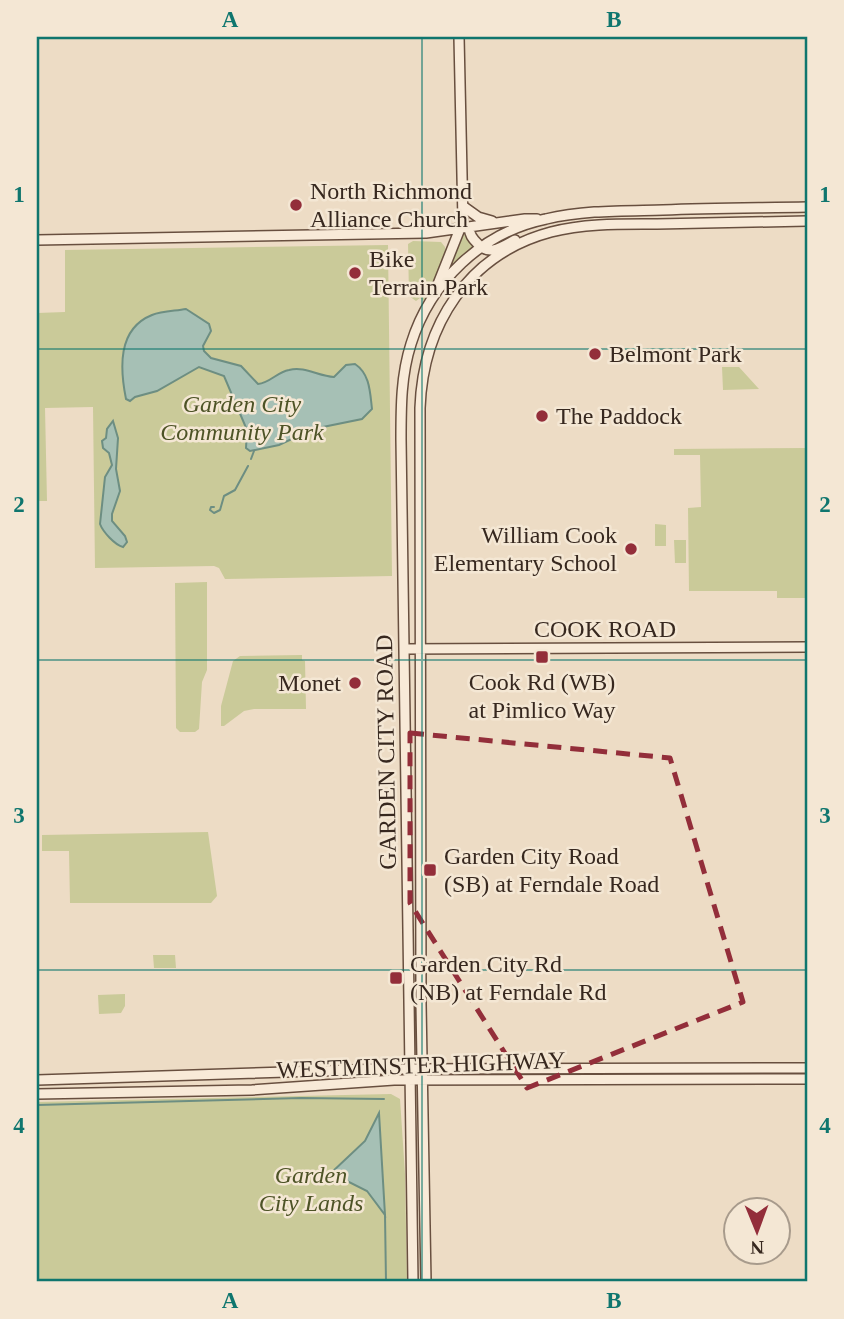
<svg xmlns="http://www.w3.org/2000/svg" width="844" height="1319" font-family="Georgia,serif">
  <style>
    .green { fill: #caca99 }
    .water { fill: #a6c0b5; stroke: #6d8e82; stroke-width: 2 }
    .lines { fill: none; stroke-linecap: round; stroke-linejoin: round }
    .stream { stroke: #6d8e82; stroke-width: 2 }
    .secondary-casing { stroke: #684f3f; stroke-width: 12 }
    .secondary { stroke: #f8ead8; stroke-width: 9 }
    .marked { fill: none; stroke: #932e3a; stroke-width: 5; stroke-dasharray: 14 9; stroke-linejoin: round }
    .grid { fill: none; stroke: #0f766e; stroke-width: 2; stroke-opacity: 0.55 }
    .poi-dot { fill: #932e3a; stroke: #f4e7d4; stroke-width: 2.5 }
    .labels { text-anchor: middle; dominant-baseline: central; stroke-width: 5; stroke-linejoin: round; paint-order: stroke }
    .poi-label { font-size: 24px; fill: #37281f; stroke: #f4e7d4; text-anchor: start }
    .park-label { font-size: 24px; font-style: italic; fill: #4d5326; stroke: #f4e7d4 }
    .street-label { font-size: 24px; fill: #37281f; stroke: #f4e7d4 }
    .neatline { fill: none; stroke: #0f766e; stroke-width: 2.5 }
    .grid-label { font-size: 23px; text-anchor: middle; font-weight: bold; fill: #0f766e }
  </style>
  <rect width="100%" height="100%" fill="#eddcc5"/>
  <path class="green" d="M462 234 466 235 475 246 448 269Z
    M413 241 441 242 445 247 446 255 424 301 420 298 416 301 409 296 408 244Z
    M388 245 392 576 225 579 219 568 214 566 95 568 93 407 45 408 47 501H37V313L65 312V250Z
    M722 367H739L759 389 723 390Z
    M807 448V598H777V591H689L688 508 701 507 700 455H674V449Z
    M655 524 666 525V546H655Z
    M674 540H686V563H675Z
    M207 582V670L202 682 199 729 195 732H180L176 728 175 583Z
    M302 655V660L305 661 306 709H254L244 711 224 726H221V706L233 661 240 656Z
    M208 832 217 896 211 903H70L69 851H42V835Z
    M153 955H175L176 968H154Z
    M125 994V1006L121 1013 99 1014 98 995Z
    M391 1094 400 1099 405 1174 407 1282H37V1102Z"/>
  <path class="water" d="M186 309 209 324 211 331 203 346 204 351 211 358 241 366 258 384C270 383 277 372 289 370 305 366 318 376 334 377L346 365 355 364C370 374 370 392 372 409L362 419 313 429 279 445 250 451 246 448 247 430 224 376 199 367 157 391 135 397 130 401 126 399C120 369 117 329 152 315 162 311 175 311 186 309Z
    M113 421 118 438 116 469 120 491 112 514V521L125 536 127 542 123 547C115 545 103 532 100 524L105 477 112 465 109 453 103 448 102 441 106 438 107 429Z
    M379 1113 385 1215 367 1191 331 1173 365 1141Z"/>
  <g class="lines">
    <path class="stream" d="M251 459 254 451
      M214 507H211L210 510 214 513 220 510 224 496 235 490 248 466
      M37 1105 301 1098 384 1099
      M385 1215 386 1282"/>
    <defs>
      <path id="secondary" d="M464 207 478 217 492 221
        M469 228C470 235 472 238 477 243 489 257 502 247 515 240
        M37 240 426 233 525 219H537
        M438 284 463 221 459 37
        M404 649 807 647
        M37 1080 383 1069 807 1068
        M37 1094 252 1090 394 1080 807 1079
        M413 1282 401 439C401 407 401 375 411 344 430 282 482 232 546 219 584 210 624 211 663 210 711 208 759 208 807 207
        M426 1282 421 1004 420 408C423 325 468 254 551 232 585 223 622 224 657 224 707 223 757 222 807 221"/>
    </defs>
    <use href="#secondary" class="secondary-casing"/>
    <use href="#secondary" class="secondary"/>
  </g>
  <path class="marked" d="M410 733 670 758 743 1002 527 1088 410 903Z"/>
  <path class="grid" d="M422 37V1282M37 349H807M37 660H807M37 970H807"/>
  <g class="poi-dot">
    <circle cx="296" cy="205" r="7"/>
    <circle cx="355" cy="273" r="7"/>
    <circle cx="595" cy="354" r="7"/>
    <circle cx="542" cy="416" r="7"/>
    <circle cx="631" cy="549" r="7"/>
    <rect x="535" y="650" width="14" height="14" rx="3.5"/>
    <circle cx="355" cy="683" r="7"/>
    <rect x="423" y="863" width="14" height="14" rx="3.5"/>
    <rect x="389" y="971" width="14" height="14" rx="3.5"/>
  </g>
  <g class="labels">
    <g class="poi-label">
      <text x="310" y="191">North Richmond<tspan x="310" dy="28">Alliance Church</tspan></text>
      <text x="369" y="259">Bike<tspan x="369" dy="28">Terrain Park</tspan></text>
      <text x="609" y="354">Belmont Park</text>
      <text x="556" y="416">The Paddock</text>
      <text x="617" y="535" text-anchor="end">William Cook<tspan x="617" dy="28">Elementary School</tspan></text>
      <text x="542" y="682" text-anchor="middle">Cook Rd (WB)<tspan x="542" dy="28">at Pimlico Way</tspan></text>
      <text x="341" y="683" text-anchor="end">Monet</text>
      <text x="444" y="856">Garden City Road<tspan x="444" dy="28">(SB) at Ferndale Road</tspan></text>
      <text x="410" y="964">Garden City Rd<tspan x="410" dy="28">(NB) at Ferndale Rd</tspan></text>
    </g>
    <g class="park-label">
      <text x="242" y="404">Garden City<tspan x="242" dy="28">Community Park</tspan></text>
      <text x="311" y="1175">Garden<tspan x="311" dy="28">City Lands</tspan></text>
    </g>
    <g class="street-label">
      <text x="605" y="629">COOK ROAD</text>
      <text transform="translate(386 752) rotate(-91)">GARDEN CITY ROAD</text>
      <text transform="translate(421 1065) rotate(-2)">WESTMINSTER HIGHWAY</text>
    </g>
  </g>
  <rect width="844" height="1319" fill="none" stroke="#f4e7d4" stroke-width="77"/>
  <g transform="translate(757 1231) rotate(179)"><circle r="33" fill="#f4e7d4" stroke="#a89b8c" stroke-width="2"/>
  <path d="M0-5L12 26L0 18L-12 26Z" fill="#932e3a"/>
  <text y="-10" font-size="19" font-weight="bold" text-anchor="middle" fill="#37281f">N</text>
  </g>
  <rect x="38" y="38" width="768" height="1242" class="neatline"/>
  <g class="grid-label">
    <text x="230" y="27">A</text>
    <text x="614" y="27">B</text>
    <text x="19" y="202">1</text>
    <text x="825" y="202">1</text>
    <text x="19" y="512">2</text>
    <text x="825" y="512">2</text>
    <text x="19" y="823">3</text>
    <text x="825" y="823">3</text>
    <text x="19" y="1133">4</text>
    <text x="825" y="1133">4</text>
    <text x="230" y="1308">A</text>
    <text x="614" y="1308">B</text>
  </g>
</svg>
